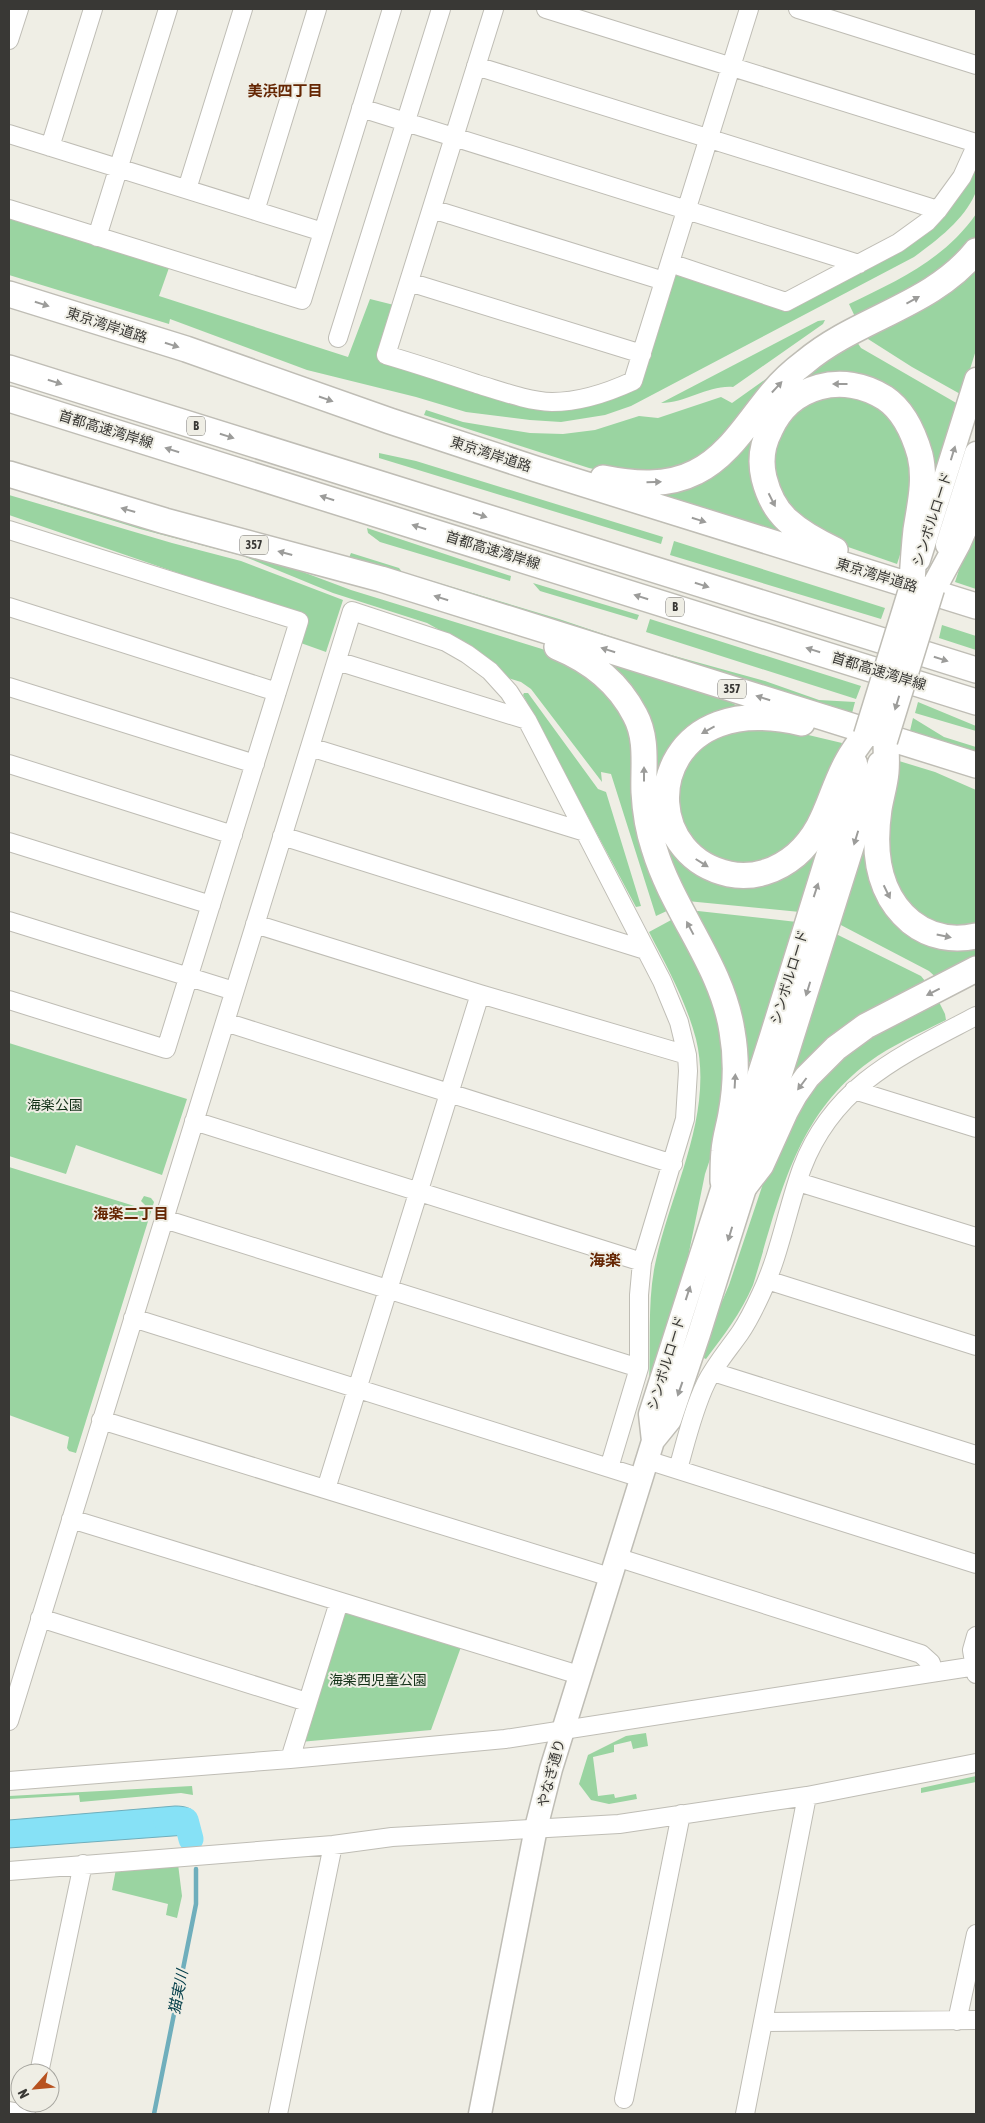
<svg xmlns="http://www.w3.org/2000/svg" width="985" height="2123" font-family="'Asap Condensed','Noto Sans JP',sans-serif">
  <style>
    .green { fill: #9ad4a1 }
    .water { fill: #86e1f6; stroke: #6faebc }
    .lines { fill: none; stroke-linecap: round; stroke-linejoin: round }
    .stream { stroke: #6faebc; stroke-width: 4.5 }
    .river { stroke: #86e1f6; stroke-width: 25 }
    .minor-casing { stroke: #bfbdb5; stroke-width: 20 }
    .major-casing { stroke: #bfbdb5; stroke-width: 25 }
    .highway-casing { stroke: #bfbdb5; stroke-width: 28 }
    .minor { stroke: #fff; stroke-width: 18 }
    .major { stroke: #fff; stroke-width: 22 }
    .highway { stroke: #fff; stroke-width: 25 }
    .major-bridge-casing { stroke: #bfbdb5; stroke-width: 25; stroke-linecap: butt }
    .major-bridge { stroke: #fff; stroke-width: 22 }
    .oneway { fill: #9c9c9a }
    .labels { text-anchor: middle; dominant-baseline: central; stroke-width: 4; stroke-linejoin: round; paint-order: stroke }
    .shield { fill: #efeee5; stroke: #706f6a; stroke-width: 1 }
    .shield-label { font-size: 12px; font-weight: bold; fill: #393835 }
    .street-label { font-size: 14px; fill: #393835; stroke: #efeee5 }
    .park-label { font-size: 14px; fill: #133118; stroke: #efeee5 }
    .neighbourhood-label { font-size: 15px; font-weight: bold; fill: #652603; stroke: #efeee5 }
    .water-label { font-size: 15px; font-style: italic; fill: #06404b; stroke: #efeee5 }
    .quarter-label { font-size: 16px; font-weight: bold; fill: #652603; stroke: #efeee5 }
  </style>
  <rect width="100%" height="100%" fill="#efeee5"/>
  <path class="green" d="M976 163C976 172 979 186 975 194 964 220 936 241 914 257L631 406 605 415 561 422 530 420 466 412 416 397 307 370 170 319 169 324 9 275V214L170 265 159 296 348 357 370 299 394 305 378 357 381 362 497 398 616 396 672 276 679 273 789 308 902 249Z
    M976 214V240L964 257 858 323 849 304C897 281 945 259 976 214Z
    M976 261V350L962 395 912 367 868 339 865 334Z
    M825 320 823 324 733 387C709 385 686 403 661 403L818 321Z
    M855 339 861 348 958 404 945 447 932 477 914 422 832 376 755 448 804 543 677 503 655 490 679 488 790 385Z
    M777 371 713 453 673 474H616L589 468 424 415 426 410 463 422 505 429 530 433 563 434 595 430 639 416 658 418 721 397 732 403Z
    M856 394 892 416 912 461 907 533 897 564 828 540 808 528 774 488 773 438 809 397Z
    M379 453 416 461 663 537 661 544 379 458Z
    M40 494 268 559 351 590 542 649 582 668 608 689 630 724 671 909 656 916 611 774 601 772 602 782 531 689 521 682 505 677 470 647 427 623 333 593 243 556 140 529 40 498Z
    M9 495 172 543 241 561 343 600 326 652 298 642 306 617 9 515Z
    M976 518V589L955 582Z
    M367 528 511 576 510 581 380 542 368 533Z
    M674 541 885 608 881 619 670 555Z
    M351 553 399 568 402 572 559 619 630 643 629 648 348 560Z
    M533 583 639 615 637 620 540 591Z
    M650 619 861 686 856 699 646 632Z
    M942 625 976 636V650L939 638Z
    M642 647 765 681 819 700 855 702 851 717 641 652Z
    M596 656 716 695 750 712 715 719 658 787 714 880 822 836 800 912 687 901 671 879 649 774Z
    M524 693H528L598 789 606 792 641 906 636 907 523 695Z
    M918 702 976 726V731L915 713Z
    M913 718 944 737 976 747V756L909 735Z
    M783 729 842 743 820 808 810 825 778 859 731 869 684 839 676 824 680 765 721 731Z
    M899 761 935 772 976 790V930L951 932 902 905 883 842Z
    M865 850 877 893 976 945V963L940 981 929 971 837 923 852 879Z
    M698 911 797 922 759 1039 744 1076 689 913Z
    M673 919 678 920 726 1031 723 1121 705 1174 688 1257 649 1384C651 1344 647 1298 656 1260 672 1188 714 1114 696 1039 686 1001 667 967 649 932Z
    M834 933 921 976 930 987 784 1101Z
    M937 998 945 1014 946 1020C920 1033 892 1045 869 1062 794 1117 779 1201 753 1285 741 1313 724 1335 706 1359L699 1356 729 1285 775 1148 789 1118 834 1058Z
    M9 1043 187 1099 162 1175 76 1145 66 1174 9 1156Z
    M9 1167 144 1209 145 1205 141 1201 144 1196 151 1198 154 1202 76 1453 69 1451 67 1448 69 1437 9 1415Z
    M348 1612 461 1647 431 1730 300 1742 340 1616Z
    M646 1733 648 1746 633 1749 631 1741 614 1745V1752L593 1757 598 1796 614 1794 615 1798 636 1794 637 1799 609 1804 591 1800 579 1784 588 1755 626 1736Z
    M976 1776V1782L921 1793V1788Z
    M192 1786 193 1795 181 1793 80 1802 79 1795 9 1799V1796Z
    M178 1864 182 1896 177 1918 166 1915 168 1904 112 1890 116 1869Z"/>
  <path class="water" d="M175 1806C196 1806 198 1815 200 1834L9 1848V1820Z"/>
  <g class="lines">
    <path class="stream" d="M154 2114 196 1904V1869"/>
    <path class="river" d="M166 1821 186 1820 191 1839"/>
    <defs>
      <path id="minor" d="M494 9 386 355C417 364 447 374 477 384 501 391 527 401 552 402 580 402 607 393 633 381L749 9
        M546 9 976 143
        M798 9 976 65
        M9 40 19 9
        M476 66 938 210
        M361 108 859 264
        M9 134 323 232
        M50 147 93 9
        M187 189 243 9
        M9 209 302 300 392 9
        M432 209 664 281
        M255 211 317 9
        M97 237 168 9
        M670 263 786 302 898 243 927 222 938 210 962 177 976 146
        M409 282 642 354
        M338 338 441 9
        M9 530 299 621 166 1049 9 1000
        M9 607 277 692
        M337 661 527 720
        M9 687 255 764
        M310 747 585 832
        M9 764 233 835
        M282 836 645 950
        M9 842 211 905
        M9 921 234 991
        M255 924 480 994 687 1055
        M225 1022 673 1164
        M854 1090 976 1128
        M194 1121 642 1262
        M798 1182 976 1237
        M164 1219 639 1368
        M767 1280 976 1346
        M133 1318 641 1478
        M713 1372 976 1455
        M101 1420 610 1577
        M647 1460 976 1564
        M678 1469C686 1441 693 1410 706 1383 715 1365 728 1350 740 1333 748 1321 755 1307 761 1294 780 1254 787 1209 802 1168 834 1084 902 1055 976 1016
        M326 1489 480 994
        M71 1519 579 1675
        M616 1557 921 1654 931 1663 933 1672
        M40 1618 307 1702
        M976 1636 972 1650 976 1674
        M9 1721 352 611 446 642 467 654 490 671 509 692 527 720 585 832 662 981 679 1022 687 1055 688 1071 685 1119 642 1262 639 1295V1368L609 1468
        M290 1759 339 1602
        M9 1781 290 1759 505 1739 976 1666
        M9 1871 333 1845 392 1837 619 1824 807 1796 976 1763
        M957 2021 976 1934
        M765 2022 976 2020
        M39 2073 83 1864
        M624 2099 681 1814
        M9 2111 26 2114
        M278 2114 333 1845
        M745 2114 807 1796"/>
      <path id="major" d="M947 545 976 453
        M919 560 976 379
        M653 1441 650 1414 771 1036 856 763
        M480 2114 536 1828 551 1769 653 1441 670 1420 699 1334 879 763"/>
      <path id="highway" d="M9 294 186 349 390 421 536 469 976 606
        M9 368 976 670
        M9 399 976 702
        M9 474 165 521 381 579 976 765
        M603 478C633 484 667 487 696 472 729 456 749 420 772 393 782 381 793 371 805 362 857 318 932 306 976 251
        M835 550C818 542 801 533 787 520 775 509 768 494 764 478 760 461 762 445 770 430 790 385 843 371 885 398 903 410 914 434 920 455 926 480 920 504 916 530 914 548 913 565 912 583
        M933 589 958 543 976 502
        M557 647C591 661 618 682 635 715 648 739 643 766 644 792 645 811 648 830 654 848 673 912 722 965 732 1031 737 1059 736 1087 731 1114 729 1126 725 1138 724 1151 723 1161 723 1171 723 1181
        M802 723C776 717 745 714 719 724 645 751 650 857 729 874 753 879 777 871 796 855 827 828 829 793 848 760 853 751 859 743 865 735
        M886 741C886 751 887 762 886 772 885 784 881 797 879 809 873 850 877 894 911 922 930 937 953 941 976 936
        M744 1187 761 1165 785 1112 795 1094 807 1077 836 1048 866 1026 976 969"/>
    </defs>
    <use href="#minor" class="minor-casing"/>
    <use href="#major" class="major-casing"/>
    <use href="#highway" class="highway-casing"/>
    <use href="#minor" class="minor"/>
    <use href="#major" class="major"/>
    <use href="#highway" class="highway"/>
    <defs>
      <path id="major-bridge" d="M865 735 912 583
        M886 741 933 589"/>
    </defs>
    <use href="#major-bridge" class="major-bridge-casing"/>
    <use href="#major-bridge" class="major-bridge"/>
  </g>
  <defs><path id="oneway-solid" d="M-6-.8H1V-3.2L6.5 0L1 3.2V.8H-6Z" transform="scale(1.25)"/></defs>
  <g class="oneway">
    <use href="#oneway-solid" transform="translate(913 300) rotate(-29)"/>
    <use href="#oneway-solid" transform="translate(42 304) rotate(17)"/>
    <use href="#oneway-solid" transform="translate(172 345) rotate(18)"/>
    <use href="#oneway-solid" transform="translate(55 382) rotate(17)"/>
    <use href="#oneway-solid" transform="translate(840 384) rotate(180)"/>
    <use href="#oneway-solid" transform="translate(777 387) rotate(-47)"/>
    <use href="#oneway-solid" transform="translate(326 399) rotate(19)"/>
    <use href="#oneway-solid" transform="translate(227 436) rotate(17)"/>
    <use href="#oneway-solid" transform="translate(172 450) rotate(-163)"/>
    <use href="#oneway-solid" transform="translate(953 453) rotate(-73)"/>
    <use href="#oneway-solid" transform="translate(654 482) rotate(-2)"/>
    <use href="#oneway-solid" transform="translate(327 498) rotate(-163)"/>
    <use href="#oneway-solid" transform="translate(772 500) rotate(63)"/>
    <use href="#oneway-solid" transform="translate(128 510) rotate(-164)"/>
    <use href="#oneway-solid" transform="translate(480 515) rotate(18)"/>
    <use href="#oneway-solid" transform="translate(699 520) rotate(17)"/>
    <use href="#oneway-solid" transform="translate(419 527) rotate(-163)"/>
    <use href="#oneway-solid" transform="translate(285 553) rotate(-165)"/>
    <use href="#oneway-solid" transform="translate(702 585) rotate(17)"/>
    <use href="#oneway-solid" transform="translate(641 597) rotate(-163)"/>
    <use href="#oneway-solid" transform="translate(441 598) rotate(-163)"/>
    <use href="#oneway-solid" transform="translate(608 650) rotate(-163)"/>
    <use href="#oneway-solid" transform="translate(813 650) rotate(-163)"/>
    <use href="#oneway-solid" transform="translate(941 659) rotate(17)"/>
    <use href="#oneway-solid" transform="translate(763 698) rotate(-163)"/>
    <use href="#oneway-solid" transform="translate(897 703) rotate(107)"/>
    <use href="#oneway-solid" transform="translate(708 730) rotate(151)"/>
    <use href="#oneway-solid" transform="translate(644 774) rotate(-90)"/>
    <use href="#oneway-solid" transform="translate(856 838) rotate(107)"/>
    <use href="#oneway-solid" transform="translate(702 863) rotate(32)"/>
    <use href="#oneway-solid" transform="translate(816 890) rotate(-72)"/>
    <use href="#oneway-solid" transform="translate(887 892) rotate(64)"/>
    <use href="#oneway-solid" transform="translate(690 928) rotate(-118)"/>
    <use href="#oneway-solid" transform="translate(944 936) rotate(12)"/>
    <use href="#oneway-solid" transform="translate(808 989) rotate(107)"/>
    <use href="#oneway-solid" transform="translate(933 992) rotate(153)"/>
    <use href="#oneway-solid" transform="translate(735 1081) rotate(-87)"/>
    <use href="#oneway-solid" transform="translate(802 1084) rotate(127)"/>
    <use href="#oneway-solid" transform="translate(730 1234) rotate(107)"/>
    <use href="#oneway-solid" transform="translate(688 1293) rotate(-72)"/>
    <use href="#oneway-solid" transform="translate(680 1389) rotate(109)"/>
  </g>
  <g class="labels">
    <g class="shield">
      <rect x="187" y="416.5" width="18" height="19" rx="4"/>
      <rect x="240" y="535.5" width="28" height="19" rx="4"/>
      <rect x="666" y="597.5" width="18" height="19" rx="4"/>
      <rect x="718" y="679.5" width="28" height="19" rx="4"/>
    </g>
    <g class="shield-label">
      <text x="196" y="426">B</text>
      <text x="254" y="545">357</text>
      <text x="675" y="607">B</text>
      <text x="732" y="689">357</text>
    </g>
    <g class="street-label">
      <text transform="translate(107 325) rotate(18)">東京湾岸道路</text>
      <text transform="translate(106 429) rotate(17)">首都高速湾岸線</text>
      <text transform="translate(491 454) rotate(18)">東京湾岸道路</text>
      <text transform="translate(932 519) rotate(-72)">シンボルロード</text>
      <text transform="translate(493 550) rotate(17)">首都高速湾岸線</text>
      <text transform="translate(877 575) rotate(17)">東京湾岸道路</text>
      <text transform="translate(879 671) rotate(17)">首都高速湾岸線</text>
      <text transform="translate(789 977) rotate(-73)">シンボルロード</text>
      <text transform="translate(666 1363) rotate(-73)">シンボルロード</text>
      <text transform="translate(551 1773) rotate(-75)">やなぎ通り</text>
    </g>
    <g class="park-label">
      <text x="55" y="1105">海楽公園</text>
      <text x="378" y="1680">海楽西児童公園</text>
    </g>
    <g class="neighbourhood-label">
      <text x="285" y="90">美浜四丁目</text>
      <text x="131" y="1213">海楽二丁目</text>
    </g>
    <g class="water-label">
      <text transform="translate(178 1992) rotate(-79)">猫実川</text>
    </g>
    <g class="quarter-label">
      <text x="605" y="1260">海楽</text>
    </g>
  </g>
  <rect width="985" height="2123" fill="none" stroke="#393835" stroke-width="20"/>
  <g transform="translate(35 2088) rotate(243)"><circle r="24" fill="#efeee5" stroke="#a6a59f"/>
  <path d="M0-4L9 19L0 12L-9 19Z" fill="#b75220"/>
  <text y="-8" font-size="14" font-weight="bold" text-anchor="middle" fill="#393835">N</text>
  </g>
</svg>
